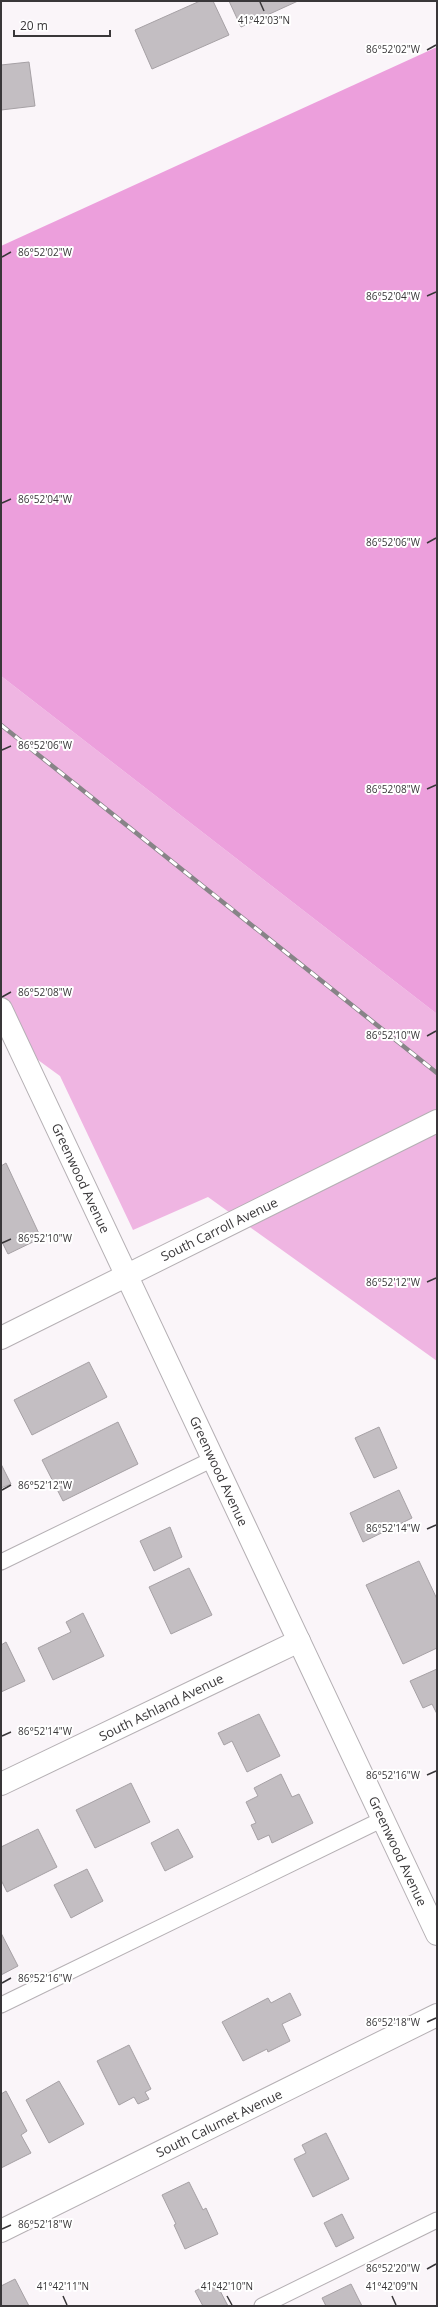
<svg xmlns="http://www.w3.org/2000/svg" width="438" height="2307" font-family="'Open Sans',sans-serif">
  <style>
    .green { fill: #efb5e2 }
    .forest { fill: #ec9fdc }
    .building { fill: #c3bec2; stroke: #a6a1a5 }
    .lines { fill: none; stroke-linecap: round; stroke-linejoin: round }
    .lane-casing { stroke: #b5b0b4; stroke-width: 17 }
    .street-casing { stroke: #b5b0b4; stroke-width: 24 }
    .secondary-casing { stroke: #b5b0b4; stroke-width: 24 }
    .lane { stroke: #fff; stroke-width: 15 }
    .street { stroke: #fff; stroke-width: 22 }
    .secondary { stroke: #fff; stroke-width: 22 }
    .rail-casing { stroke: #878487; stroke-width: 4.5 }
    .rail { stroke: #fff; stroke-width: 3; stroke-dasharray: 9; stroke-linecap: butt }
    .ticks { fill: none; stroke: #393739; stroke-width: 1.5 }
    .labels { text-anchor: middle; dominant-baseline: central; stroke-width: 4; stroke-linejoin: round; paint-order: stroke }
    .street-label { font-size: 13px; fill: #393739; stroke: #fff }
    .ticks-label { font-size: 10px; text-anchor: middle; fill: #393739; stroke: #fff; stroke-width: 4; stroke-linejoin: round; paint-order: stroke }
  </style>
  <rect width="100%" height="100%" fill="#faf5f9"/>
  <path class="green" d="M1 676 437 1014V1361L208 1197 133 1230 60 1076 1 1033Z"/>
  <path class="forest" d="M437 47V1014L1 676V246Z"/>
  <path class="building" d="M200 1H213L229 35 152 69 135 30Z
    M229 1H298L241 27Z
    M29 62 35 106 1 110V65Z
    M6 1163 41 1238 8 1254 1 1240V1166Z
    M89 1362 107 1397 32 1435 14 1400Z
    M118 1422 138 1464 63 1501 42 1460Z
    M379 1427 397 1468 374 1478 355 1438Z
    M1 1464 11 1484 1 1488Z
    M399 1490 412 1518 363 1542 350 1513Z
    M170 1527 182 1557 154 1571 140 1541Z
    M419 1561 437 1599V1648L403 1664 366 1585Z
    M189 1568 212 1615 171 1634 149 1587Z
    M83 1613 104 1656 53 1680 38 1648 71 1632 66 1622Z
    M6 1642 25 1681 1 1692V1645Z
    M437 1669V1714L432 1704 423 1708 410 1681Z
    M259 1714 280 1756 247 1772 232 1741 224 1745 218 1733Z
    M281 1774 292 1797 299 1794 313 1823 272 1843 269 1835 258 1840 251 1825 256 1823 246 1802 258 1796 254 1788Z
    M131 1783 150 1822 95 1848 76 1810Z
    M38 1829 57 1867 7 1892 1 1880V1847Z
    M178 1829 193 1857 165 1871 151 1843Z
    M87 1869 103 1901 71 1918 54 1885Z
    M1 1933 18 1966 1 1975Z
    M290 1993 301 2015 282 2024 290 2041 268 2052 267 2049 243 2061 222 2022 268 1998 271 2003Z
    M129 2045 151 2089 145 2092 149 2099 138 2104 134 2097 119 2105 97 2061Z
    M59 2081 84 2124 49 2143 26 2100Z
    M6 2091 27 2131 21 2135 31 2153 1 2168V2094Z
    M326 2133 349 2179 313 2197 294 2159 306 2153 302 2145Z
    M189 2182 203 2210 206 2208 218 2234 185 2249 174 2225 176 2224 162 2195Z
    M342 2214 354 2238 336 2247 324 2223Z
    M15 2279 29 2306H1V2286Z
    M215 2281 228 2306H203L195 2291Z
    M351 2284 362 2306H326L322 2298Z"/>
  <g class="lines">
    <defs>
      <path id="lane" d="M1 1562 213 1459
        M1 2005 383 1819
        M262 2306 437 2220"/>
      <path id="street" d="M1 1784 299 1641
        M1 2231 437 2015"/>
      <path id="secondary" d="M1 1009 437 1934
        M1 1338 437 1121"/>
    </defs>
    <use href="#lane" class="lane-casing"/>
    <use href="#street" class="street-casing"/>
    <use href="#secondary" class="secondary-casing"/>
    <use href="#lane" class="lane"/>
    <use href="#street" class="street"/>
    <use href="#secondary" class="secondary"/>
    <defs>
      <path id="rail" d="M1 725 437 1073"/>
    </defs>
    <use href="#rail" class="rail-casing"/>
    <use href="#rail" class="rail"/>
  </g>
  <path class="ticks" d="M260 2 264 11M427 50 436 45M2 257 11 252M427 296 436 292M2 503 11 499M427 543 436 538M2 750 11 746M427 789 436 785M2 997 11 992M427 1036 436 1031M2 1243 11 1239M427 1282 436 1278M2 1490 11 1485M427 1529 436 1525M2 1736 11 1732M427 1775 436 1771M2 1983 11 1978M427 2022 436 2018M2 2229 11 2225M427 2269 436 2264M63 2296 67 2305M227 2296 232 2305M392 2296 396 2305"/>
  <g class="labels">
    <g class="street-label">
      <text transform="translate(81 1178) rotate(65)">Greenwood Avenue</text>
      <text transform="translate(219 1229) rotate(-26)">South Carroll Avenue</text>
      <text transform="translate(219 1471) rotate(65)">Greenwood Avenue</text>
      <text transform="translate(161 1707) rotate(-26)">South Ashland Avenue</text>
      <text transform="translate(398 1851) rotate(65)">Greenwood Avenue</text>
      <text transform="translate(219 2123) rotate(-26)">South Calumet Avenue</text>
    </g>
  </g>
  <g class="ticks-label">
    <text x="264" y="24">41°42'03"N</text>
    <text x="393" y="53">86°52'02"W</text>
    <text x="45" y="256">86°52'02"W</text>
    <text x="393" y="300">86°52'04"W</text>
    <text x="45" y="503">86°52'04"W</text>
    <text x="393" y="546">86°52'06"W</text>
    <text x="45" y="749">86°52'06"W</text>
    <text x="393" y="793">86°52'08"W</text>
    <text x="45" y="996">86°52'08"W</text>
    <text x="393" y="1039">86°52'10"W</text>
    <text x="45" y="1242">86°52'10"W</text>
    <text x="393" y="1286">86°52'12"W</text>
    <text x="45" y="1489">86°52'12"W</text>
    <text x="393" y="1532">86°52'14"W</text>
    <text x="45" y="1735">86°52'14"W</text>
    <text x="393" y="1779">86°52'16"W</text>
    <text x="45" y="1982">86°52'16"W</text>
    <text x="393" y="2026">86°52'18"W</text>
    <text x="45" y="2228">86°52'18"W</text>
    <text x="393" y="2272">86°52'20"W</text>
    <text x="63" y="2290">41°42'11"N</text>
    <text x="227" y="2290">41°42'10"N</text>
    <text x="392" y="2290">41°42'09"N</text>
  </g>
  <rect width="438" height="2307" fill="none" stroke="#393739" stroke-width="4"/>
  <path d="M14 30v6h96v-6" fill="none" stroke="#393739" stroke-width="2"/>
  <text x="20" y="30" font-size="12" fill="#393739" stroke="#ffffff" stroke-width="3" paint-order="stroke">20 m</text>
</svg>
